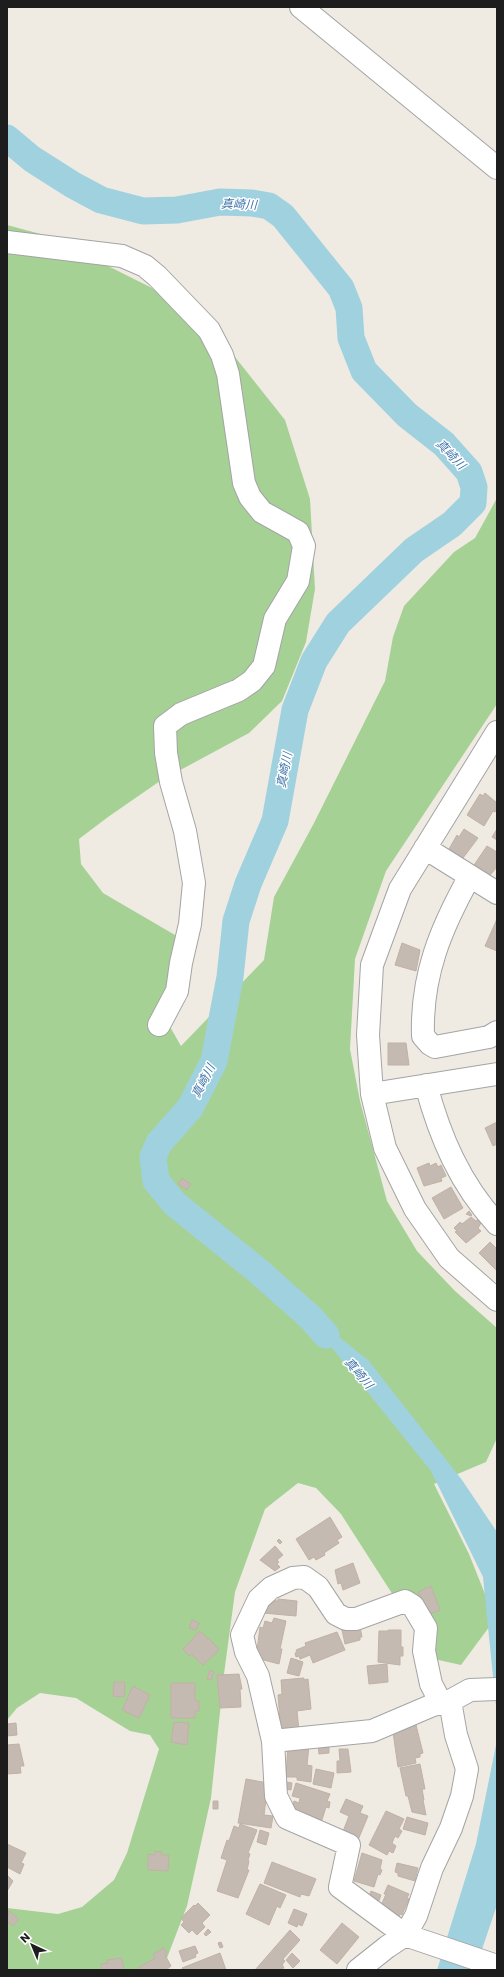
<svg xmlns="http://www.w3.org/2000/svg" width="504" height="1977" font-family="Poppins,'Noto Sans JP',sans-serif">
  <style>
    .forest { fill: #a6d195 }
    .water { fill: #a0d1df }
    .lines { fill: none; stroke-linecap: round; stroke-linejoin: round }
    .river { stroke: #a0d1df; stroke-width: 27 }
    .building { fill: #c4bab2; stroke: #c2b1a4 }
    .minor-casing { stroke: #a4a4a4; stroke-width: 24 }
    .minor { stroke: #fff; stroke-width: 22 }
    .labels { text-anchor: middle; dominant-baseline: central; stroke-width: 3; stroke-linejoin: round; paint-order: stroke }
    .water-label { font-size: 12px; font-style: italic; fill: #4276aa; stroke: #fff }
  </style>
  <rect width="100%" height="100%" fill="#efebe3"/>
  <path class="forest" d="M7 225 48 236 150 287 220 338 285 420 310 499 315 589 306 642 282 701 249 733 160 781 108 817 79 839 81 864 103 893 175 935 176 951 169 1025 181 1046 264 960 274 897 314 823 385 681 393 637 404 606 454 552 475 538 497 498V704L386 871 355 959 350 1049 360 1101 387 1201 417 1251 455 1291 497 1328V1438L486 1462 434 1484 469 1554 495 1619 461 1665 434 1659 341 1514 316 1488 298 1483 265 1509 235 1592 224 1674 211 1798 187 1906 165 1963 158 1970H7V1908L58 1914 82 1907 114 1880 127 1853 159 1749 150 1735 130 1731 76 1698 40 1693 17 1708 7 1720Z"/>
  <path class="water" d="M296 1303 368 1360 462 1480 497 1532V1716L483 1577 431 1471Z
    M497 1740V1905L475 1970H437L476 1844Z"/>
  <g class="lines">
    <path class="river" d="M7 138 32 159 73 185 101 200 143 211 177 210 220 202 252 203 269 206 283 216 341 288 349 308 351 338 364 371 407 415 444 444 469 472 474 487 473 503 452 524 414 550 338 623 314 661 295 710 275 821 248 884 236 921 230 977 214 1061 190 1108 159 1143 153 1157 156 1181 175 1204 257 1270 310 1317 326 1335"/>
  </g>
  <path class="building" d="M485 793 497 803V810L495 812 493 811 484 826 467 815 480 794 483 796Z
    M464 829 478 838 463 858 449 849 457 835 459 837Z
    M497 829V840L492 837Z
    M487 846 497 852V867L490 875 474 865Z
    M497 919V951L485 946Z
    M402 943 420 950 416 971 395 965Z
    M388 1043H406L409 1065H388Z
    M497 1122V1144L493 1146 485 1128Z
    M429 1163 430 1166 436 1163 438 1167 441 1165 446 1176 441 1178 442 1181 424 1186 417 1168Z
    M182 1178 191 1184 187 1190 178 1184Z
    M451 1187 463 1208 444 1219 432 1198Z
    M469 1211 472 1215 471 1216 466 1214Z
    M471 1217 476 1221 478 1219 481 1223 478 1228 481 1231 466 1243 455 1232 457 1231 454 1228 460 1222 462 1224Z
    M490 1242 497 1249V1271L479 1253Z
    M330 1517 342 1537 337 1540 339 1543 324 1553 325 1555 316 1560 314 1557 309 1560 296 1539Z
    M279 1539 282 1542 280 1544 277 1541Z
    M275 1546 283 1555 277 1560 279 1562 277 1564 280 1567 275 1571 260 1560Z
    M353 1563 360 1583 343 1590 341 1583 338 1584 335 1570Z
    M431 1586 440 1610 428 1615 418 1592Z
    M278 1599 297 1601 296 1616 263 1613 264 1600 278 1601Z
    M274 1618 286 1621 280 1649H282L279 1664 256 1658 260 1627 263 1628 265 1621 272 1623Z
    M192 1620 199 1623 196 1630 189 1628Z
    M357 1626 360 1627 362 1637H360V1640L345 1644 342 1630Z
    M388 1630H401V1647H403V1656H400V1665L378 1662 379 1631H388Z
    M200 1631 208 1639 209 1638 219 1650 203 1665 191 1654 189 1656 183 1649Z
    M337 1632 345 1650 313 1663 310 1655 300 1659 299 1656 296 1657 295 1653 297 1652 296 1650 306 1646 305 1643Z
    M291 1658 303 1662 299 1676 287 1673Z
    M387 1664 388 1682 369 1684 367 1666Z
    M210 1670 214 1672 211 1680 207 1679Z
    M239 1674 242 1689H240L241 1707 220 1708 217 1675Z
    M304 1678V1680L308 1679 311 1709 297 1711 299 1731 281 1732 278 1695 282 1694 281 1680Z
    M114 1682H125L124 1697 113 1696Z
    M171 1683H195V1701H199V1711H195V1718H171Z
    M133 1686 150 1695 139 1718 122 1710Z
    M174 1722 189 1723 187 1745 171 1742Z
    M16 1723 17 1735 7 1736V1724Z
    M416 1725 423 1753 420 1754V1757L415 1758 416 1763 398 1767 393 1732 401 1728Z
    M318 1743H329V1753L319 1754Z
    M19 1744 24 1766H20L21 1773 7 1774V1745Z
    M288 1744 309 1745 307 1765 312 1766 311 1782 297 1780V1777H286Z
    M339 1749H348L351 1772 337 1773V1761H340Z
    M420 1764 425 1789H422L424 1800H423L426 1815 412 1812 408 1796H406L400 1768Z
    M316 1769 334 1773 331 1788 313 1784Z
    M246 1779 268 1783 264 1815 273 1816 271 1828 238 1823Z
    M287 1782 292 1783 291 1790 285 1789Z
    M296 1783 330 1794 327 1801 330 1802 329 1808 326 1807 321 1823 292 1809 294 1801 299 1803 300 1798 292 1796Z
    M346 1799 363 1806 360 1813 368 1816 358 1840 342 1834 349 1816 340 1812Z
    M213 1801H218V1809H213Z
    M386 1811 404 1819 399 1829 402 1831 398 1838 395 1836 392 1843 396 1846 393 1853 389 1851 387 1855 369 1845Z
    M407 1817 428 1823 425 1835 403 1829Z
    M240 1824 257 1830 248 1853 250 1854 248 1860 249 1861 247 1870H249L238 1898 217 1891 227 1860 221 1858 227 1840 229 1841 234 1826 239 1828Z
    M260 1830 269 1833 266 1845 257 1842Z
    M7 1844 26 1853 21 1863 24 1864 20 1874 7 1867Z
    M155 1851 162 1852 161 1855H169L168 1871 148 1870V1854L155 1855Z
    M362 1853 382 1860 380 1869 382 1870 380 1875 378 1874 374 1887 354 1881Z
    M272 1862 316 1879 309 1896 301 1894 300 1897 264 1883Z
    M397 1863 418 1868 415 1881 398 1876V1873L395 1872Z
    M7 1875 13 1881 7 1891Z
    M260 1884 286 1895 280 1908 277 1906 269 1925 246 1914Z
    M388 1885 409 1894 407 1898 409 1899 402 1915 400 1914 399 1916 380 1908 386 1894H384Z
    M371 1891 381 1895 377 1906 367 1901Z
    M198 1903 210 1915 202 1923 205 1927 197 1935 192 1930 189 1933 181 1925 184 1922 181 1918 194 1905 195 1906Z
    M294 1909 307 1914 302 1926 298 1924 297 1927 288 1923Z
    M9 1911 19 1919 13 1926 7 1921Z
    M342 1923 359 1937 337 1964 320 1950Z
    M208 1929 211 1932 206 1936 204 1934Z
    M290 1930 300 1940 283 1959 285 1961 282 1965 284 1967 282 1970H255Z
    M221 1942 223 1947 220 1948 218 1943Z
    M195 1946 198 1953 195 1955 196 1957 183 1962 179 1951Z
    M164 1948 167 1953 165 1955 171 1966 166 1970H139L138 1968 155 1958 153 1954Z
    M220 1953 226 1970H183L182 1968Z
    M292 1953 300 1961 293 1968 286 1960Z
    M122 1958 124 1970H101V1964L108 1963 107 1960Z"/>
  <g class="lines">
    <defs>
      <path id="minor" d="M301 7 497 168
        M7 242 122 256 145 266 157 276 209 330 222 355 228 374 244 483 250 497 262 512 298 532 304 546 298 581 275 619 264 666 252 681 239 690 181 714 165 726 166 753 171 782 185 831 194 883 190 924 181 963 177 991 159 1025
        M497 732 400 889 372 965 368 1035 372 1094 385 1148 415 1209 449 1258 497 1300
        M425 848 497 893
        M470 876C441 928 421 975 423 1036L430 1044 435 1047 489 1037 497 1032
        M426 1085C440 1137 460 1184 497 1224
        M372 1094 497 1074
        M497 1689 470 1690 450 1701 433 1705 372 1731 273 1741 276 1796 287 1818 349 1845 340 1887 405 1935 497 1966
        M273 1741 258 1676 246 1652 242 1635 259 1599 271 1588 293 1578 304 1577 318 1587 336 1614 346 1619H356L405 1601 413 1606 426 1628 424 1651 431 1684 441 1703
        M358 1970 387 1947 405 1935 416 1916 432 1868 451 1828 462 1796 467 1769 456 1735 450 1701"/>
    </defs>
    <use href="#minor" class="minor-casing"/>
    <use href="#minor" class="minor"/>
  </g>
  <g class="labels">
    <g class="water-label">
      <text transform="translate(239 204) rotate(2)">真崎川</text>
      <text transform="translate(451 454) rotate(46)">真崎川</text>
      <text transform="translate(284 770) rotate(-79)">真崎川</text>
      <text transform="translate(203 1081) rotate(-63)">真崎川</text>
      <text transform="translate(359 1373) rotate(49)">真崎川</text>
    </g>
  </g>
  <rect width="504" height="1977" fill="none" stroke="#1d1d1d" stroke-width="16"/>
  <g transform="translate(32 1945) rotate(316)" stroke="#ffffff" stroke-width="3" paint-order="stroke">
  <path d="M0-3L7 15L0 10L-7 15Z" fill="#1d1d1d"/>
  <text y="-6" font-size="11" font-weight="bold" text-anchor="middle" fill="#1d1d1d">N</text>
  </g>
</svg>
